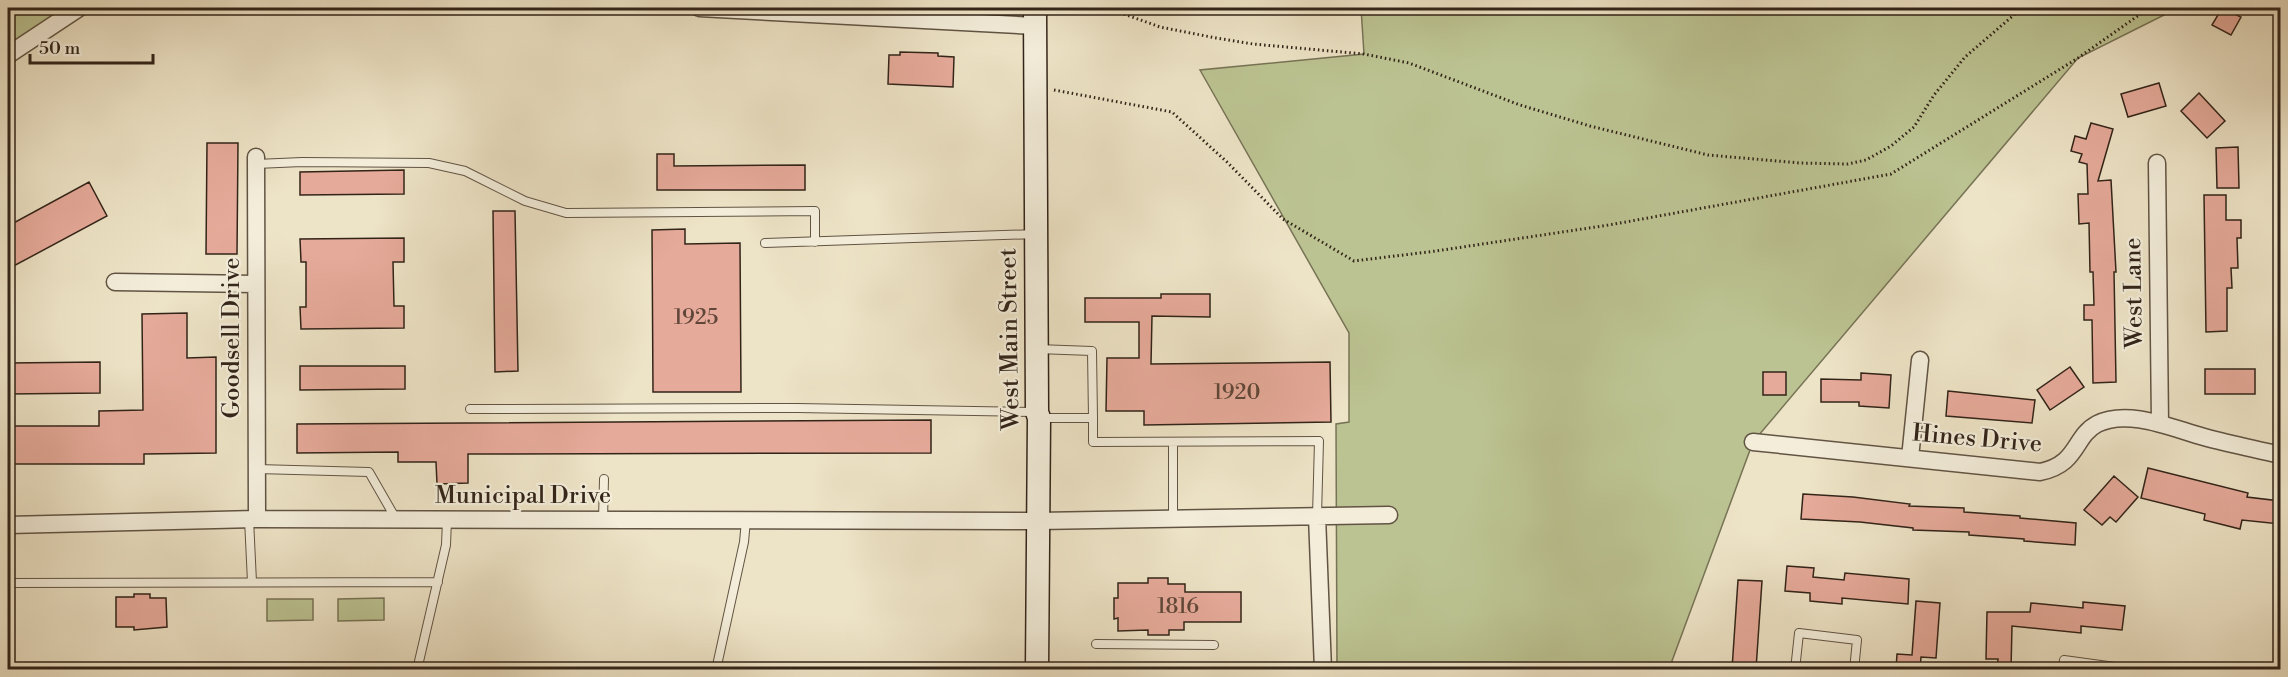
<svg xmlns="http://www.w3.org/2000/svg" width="2288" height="677" font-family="'Libre Bodoni',serif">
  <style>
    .green { fill: #bcc392; stroke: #777456; stroke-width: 1.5 }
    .building { fill: #e6aa9a; stroke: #322419; stroke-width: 1.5 }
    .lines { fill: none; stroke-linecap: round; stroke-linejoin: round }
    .lane-casing { stroke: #615444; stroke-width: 10 }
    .street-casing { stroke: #615444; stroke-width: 19 }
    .secondary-casing { stroke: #322419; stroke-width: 25 }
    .path { stroke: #322419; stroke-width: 3; stroke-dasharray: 1.5 3; stroke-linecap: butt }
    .lane { stroke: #f3edda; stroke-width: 8 }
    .street { stroke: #f3edda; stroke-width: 16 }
    .secondary { stroke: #f3edda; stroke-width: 22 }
    .labels { text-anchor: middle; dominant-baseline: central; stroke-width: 4.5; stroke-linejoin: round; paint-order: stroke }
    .number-label { font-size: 21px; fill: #5f4639 }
    .street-label { font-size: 24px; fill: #322419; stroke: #f3edda }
  </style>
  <rect width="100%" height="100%" fill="#ede3c6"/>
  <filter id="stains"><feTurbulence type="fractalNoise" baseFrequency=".00333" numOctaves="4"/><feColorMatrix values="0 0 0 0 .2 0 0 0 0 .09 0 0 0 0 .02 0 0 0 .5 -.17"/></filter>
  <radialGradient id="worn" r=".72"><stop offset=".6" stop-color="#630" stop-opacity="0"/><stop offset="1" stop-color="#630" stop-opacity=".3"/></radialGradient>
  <path class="green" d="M8 8H74L8 55Z
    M1361 8H2178L2078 58 1753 442 1669 669H1337L1336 424 1349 422V333L1200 70 1364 54Z
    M384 598V620L338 621V599Z
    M267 599H313V620L267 621Z"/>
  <path class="building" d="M2222 8 2241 17 2231 35 2212 25Z
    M900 52 938 53V56L954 57 953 87 888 84 889 55H900Z
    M2159 83 2166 106 2128 117 2121 94Z
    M2199 93 2225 121 2207 138 2181 111Z
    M2091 123 2113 129 2098 181 2111 180 2116 272H2114L2116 382 2093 383 2092 320H2084V305H2094L2093 272H2090L2089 223 2079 224 2078 194H2088L2087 164 2079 162 2082 154 2071 151 2075 136 2086 139Z
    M207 143H238L237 254H206Z
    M2238 147 2239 188H2217L2216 148Z
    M657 154H674V166L805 165V190H657Z
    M404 170V194L300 195V172Z
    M89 182 107 216 8 269V226Z
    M2204 195H2226V220H2241V238H2237L2238 268H2231L2232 288H2227V331L2206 332Z
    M493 211H515L518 371 495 372Z
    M685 229V244L740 243 741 392H653L652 230Z
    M404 238V262H393L394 306H404V328L301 329 300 307H306V262H301L300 239Z
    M1161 294H1210V317L1152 316 1151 364 1330 362 1331 422 1144 425V411H1106L1107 358H1139V322H1085V298H1161Z
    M187 313V358L216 357V453L144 454V464H8V426H99V411L143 410 142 314Z
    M100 362V393L8 394V363Z
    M300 366H405V389L300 390Z
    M2070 367 2084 387 2050 410 2037 390Z
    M2205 369H2255V394H2205Z
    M1763 372H1786V395H1763Z
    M1861 373 1891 375 1889 408 1859 406V402H1821V379L1861 380Z
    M1948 391 2035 400 2032 423 1946 416Z
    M931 420V453L468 454V483L437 484 436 462H398V452L297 453V424Z
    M2148 468 2248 493 2247 497 2280 501V524L2242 520 2240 529 2204 520 2205 514 2141 498Z
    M2114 476 2138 497 2116 522 2110 517 2102 525 2084 510Z
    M1803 494 1853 497 1910 504 1909 506 1964 508V512L2020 516V518L2076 523 2075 545 2024 541V539L1969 535V532L1913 530V528L1860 522 1801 519Z
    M1787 566 1814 568 1813 577 1844 580 1845 573 1909 579 1908 604 1842 598V604L1810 601V593L1785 591Z
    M1148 578H1168V584H1185V592H1241V622H1184V630H1169V635H1148V630L1118 631V618L1114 619V598H1118V583H1148Z
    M1738 580 1762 581 1756 669H1732Z
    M134 594H150V598H166L167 627 134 630V627H116V597H134Z
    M1916 601 1940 603 1936 658 1921 657 1920 669H1896L1897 654 1912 655Z
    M2083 602 2125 606 2122 630 2081 626V633L2012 626 2011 669H1997L1998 659H1986L1987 612H2030L2031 603 2083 608Z"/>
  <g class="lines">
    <defs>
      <path id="lane" d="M256 164 302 162 429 163 465 171 525 201 566 213 815 211V242
        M765 243 1036 234
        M1037 349 1092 351 1093 418H1041
        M470 409 797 408 1037 412
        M1093 418V442L1319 441 1317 516
        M1173 443V519
        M257 469 369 472 396 519
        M249 519 252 582
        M603 520 604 479
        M8 583 438 582
        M1096 644 1214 645
        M417 670 446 545 447 520
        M716 670 744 542 746 520
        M1795 670 1799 633 1857 640 1854 670
        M2063 670 2064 660 2115 667V670"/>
      <path id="street" d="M699 8 1035 26
        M8 55 79 8
        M256 157 257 519
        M2157 163 2160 423
        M115 282 255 284
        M1753 442 2040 472C2079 464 2073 437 2097 424 2128 408 2174 429 2204 437 2230 444 2255 449 2280 455
        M1910 458 1920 360
        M1317 516 1323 670
        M8 525 257 519 1038 521 1389 515"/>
      <path id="secondary" d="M1035 8 1037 412 1039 418 1037 670"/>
    </defs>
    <use href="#lane" class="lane-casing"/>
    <use href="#street" class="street-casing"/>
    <use href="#secondary" class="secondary-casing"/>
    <path class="path" d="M1107 8 1160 27 1216 38 1253 44 1364 54 1409 63 1520 105 1590 126 1708 155 1800 163 1848 164 1866 160 1891 146 1914 127 1934 95 1965 57 2022 8
      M1054 90 1172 112 1227 162 1283 219 1354 261 1436 251 1609 225 1891 174 2078 58 2149 8
      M8 669V670"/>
    <use href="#lane" class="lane"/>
    <use href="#street" class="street"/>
    <use href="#secondary" class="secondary"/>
  </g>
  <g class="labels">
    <g class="number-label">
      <text x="696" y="318">1925</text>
      <text x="1237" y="393">1920</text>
      <text x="1178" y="607">1816</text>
    </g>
    <g class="street-label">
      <text transform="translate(2134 293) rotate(-91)">West Lane</text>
      <text transform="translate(232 338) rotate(-90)">Goodsell Drive</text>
      <text transform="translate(1010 339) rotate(-91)">West Main Street</text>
      <text transform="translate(1977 439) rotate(5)">Hines Drive</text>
      <text x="523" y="496">Municipal Drive</text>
    </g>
  </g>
  <rect width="2288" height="677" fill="none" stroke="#ede3c6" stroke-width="30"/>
  <rect x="9" y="9" width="2270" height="659" fill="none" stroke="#322419" stroke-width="3"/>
  <rect x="15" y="15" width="2258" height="647" fill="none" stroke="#322419" stroke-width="1.5"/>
  <path d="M30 54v9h123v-9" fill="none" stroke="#322419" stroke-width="3"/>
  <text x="39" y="54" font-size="18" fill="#322419" stroke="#f3edda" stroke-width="4.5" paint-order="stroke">50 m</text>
  <rect width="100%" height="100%" filter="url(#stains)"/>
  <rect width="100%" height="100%" fill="url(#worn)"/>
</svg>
